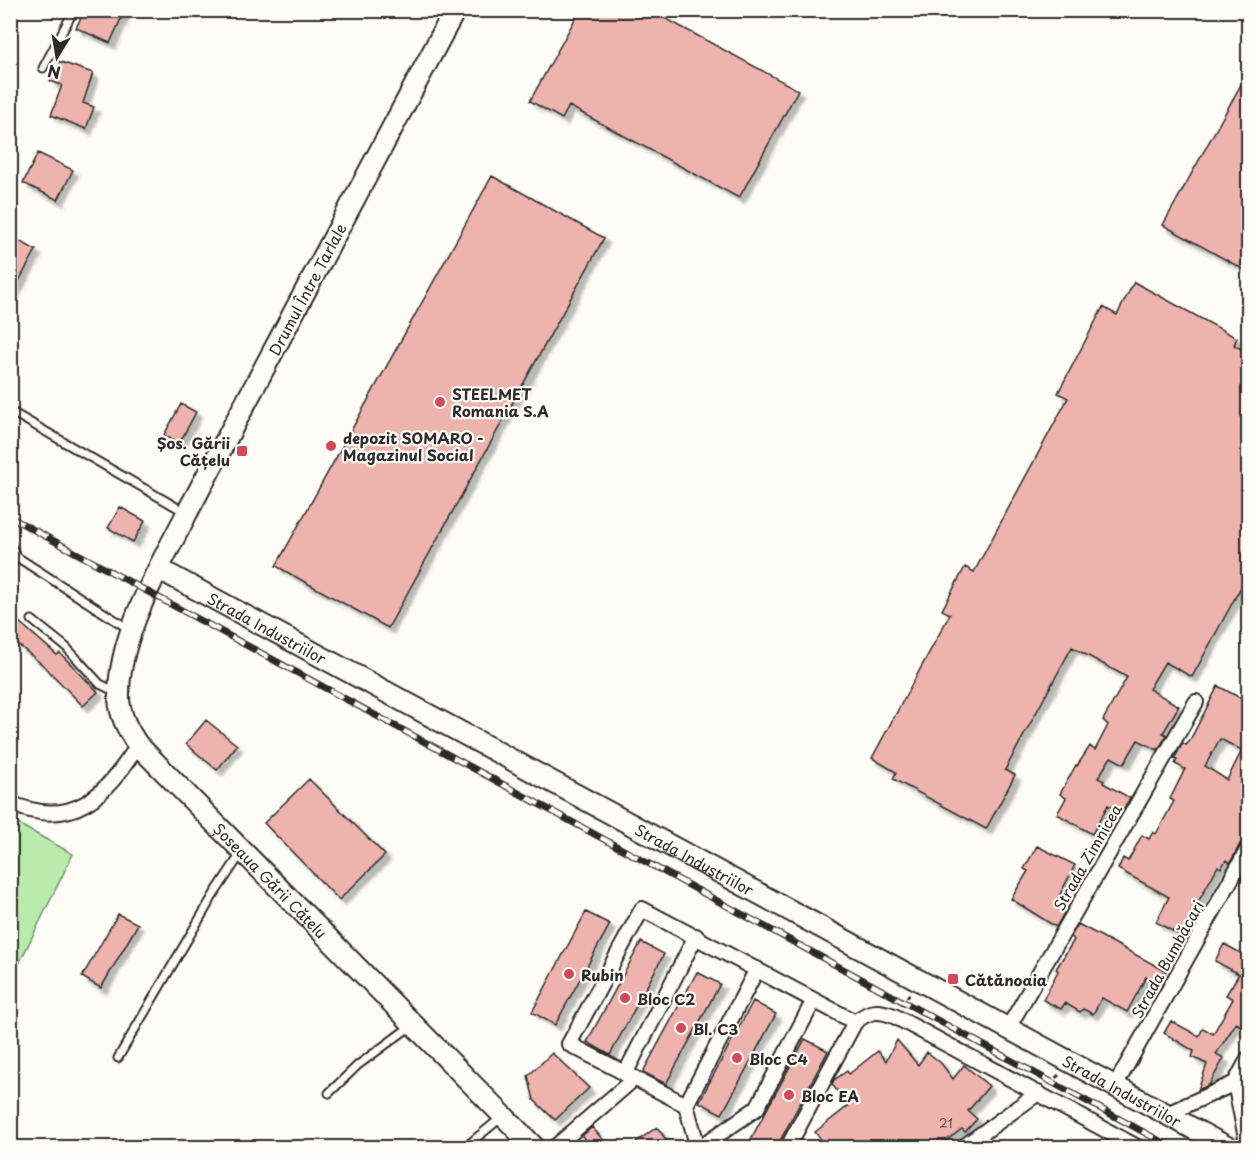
<svg xmlns="http://www.w3.org/2000/svg" width="1259" height="1158" font-family="'Playpen Sans',sans-serif">
  <style>
    .pitch { fill: #b8ebac; stroke: #728b6c; stroke-width: 1.5 }
    .building { fill: #efb3ae; stroke: #2b2b2b; stroke-width: 1.5; fill-rule: evenodd; filter: url(#shadow) }
    .lines { fill: none; stroke-linecap: round; stroke-linejoin: round }
    .lane-casing { stroke: #2b2b2b; stroke-width: 11 }
    .street-casing { stroke: #2b2b2b; stroke-width: 18 }
    .secondary-casing { stroke: #2b2b2b; stroke-width: 24 }
    .path { stroke: #2b2b2b; stroke-width: 3; stroke-dasharray: 4.5 4.5; stroke-linecap: butt }
    .lane { stroke: #fdfcf7; stroke-width: 7 }
    .street { stroke: #fdfcf7; stroke-width: 14 }
    .secondary { stroke: #fdfcf7; stroke-width: 20 }
    .rail-casing { stroke: #2b2b2b; stroke-width: 7 }
    .rail { stroke: #fdfcf7; stroke-width: 4.5; stroke-dasharray: 14; stroke-linecap: butt }
    .poi-dot { fill: #d1495b; stroke: #fdfcf7; stroke-width: 2 }
    .labels { text-anchor: middle; dominant-baseline: central; stroke-width: 4.5; stroke-linejoin: round; paint-order: stroke }
    .number-label { font-size: 12px; fill: #5c4d4c }
    .street-label { font-size: 15px; fill: #2b2b2b; stroke: #fdfcf7 }
    .poi-label { font-size: 15px; font-weight: bold; fill: #2b2b2b; stroke: #fdfcf7; text-anchor: start }
  </style>
  <defs>
    <filter id="shadow"><feDropShadow dx="5.5" dy="5.5" stdDeviation="1.5" flood-color="#0004"/></filter>
  </defs>
  <rect width="100%" height="100%" fill="#fdfcf7"/>
  <filter id="ink" filterUnits="userSpaceOnUse"><feTurbulence type="fractalNoise" baseFrequency=".0167" numOctaves="2"/><feDisplacementMap in="SourceGraphic" scale="12" xChannelSelector="R" yChannelSelector="G"/><feConvolveMatrix kernelMatrix="1 2 1 2 8 2 1 2 1" color-interpolation-filters="sRGB"/></filter>
  <g filter="url(#ink)">
    <path class="pitch" d="M11 820 73 854 11 980Z"/>
    <path class="building" d="M85 10H125L110 43 76 28Z
      M580 10H650L798 90 739 198 569 106 562 119 530 101Z
      M58 61 93 73 83 103 94 107 86 129 51 115 62 85 50 81Z
      M1248 72V272L1163 225Z
      M38 153 73 170 58 200 23 183Z
      M492 176 604 238 388 628 276 566Z
      M10 236 36 250 10 297Z
      M1134 282 1237 338 1234 345 1248 353V574L1192 677 1165 662 1149 689 1179 706 1163 733 1167 735 1158 750 1138 740 1124 764 1111 757 1098 778 1104 781 1103 783 1130 798 1122 812 1108 805 1092 834 1057 814 1066 798 1060 794 1076 765 1077 766 1090 746 1095 750 1108 725 1103 720 1127 677 1072 647 1005 770 1015 775 986 829 893 779 896 772 872 758 950 614 942 610 965 567 974 572 1068 398 1058 393 1103 307 1117 315Z
      M181 404 196 412 179 444 164 435Z
      M120 507 145 521 133 542 108 528Z
      M10 614 57 655 60 653 98 692 83 706 44 666 10 638Z
      M1218 686 1248 702V787L1243 797 1248 800V840L1240 844 1230 863 1226 860 1221 868 1218 866 1191 915 1196 918 1185 938 1156 922 1169 897 1118 869 1123 858 1128 861 1142 835 1149 839 1153 832 1156 834 1174 801 1170 799 1185 769 1175 764 1177 760 1174 759 1183 743 1186 745 1189 742ZM1220 739 1242 750 1227 780 1205 766Z
      M206 720 237 745 217 770 186 744Z
      M309 779 385 855 339 900 264 823Z
      M1037 846 1075 865 1054 906 1064 913 1056 927 1011 899 1028 871 1024 869Z
      M586 912 610 924 555 1025 532 1012Z
      M118 914 138 924 101 988 82 977Z
      M1078 924 1166 971 1158 984 1146 977 1127 1012 1102 998 1093 1014 1083 1009 1080 1012 1065 1003 1061 1009 1043 1000 1058 971 1056 969 1074 940 1071 936Z
      M641 942 664 954 610 1055 587 1042Z
      M1224 944 1248 957V1013L1241 1026 1236 1023 1216 1054 1224 1058 1209 1085 1198 1090 1207 1064 1192 1057 1194 1051 1164 1033 1171 1021 1199 1036 1203 1028 1213 1034 1233 999 1226 995 1239 974 1215 961Z
      M697 972 720 984 666 1084 643 1072Z
      M753 1001 776 1014 722 1114 699 1102Z
      M805 1039 828 1051 776 1148H746Z
      M897 1040 918 1065 927 1052 941 1063 953 1079 964 1065 989 1086 968 1111 977 1119 965 1132 962 1129 936 1148H828L815 1132 848 1106 832 1084 834 1080 847 1071 849 1074 878 1051 886 1061Z
      M552 1053 589 1088 555 1120 534 1100 528 1076Z
      M592 1127 610 1148H592L582 1136Z
      M657 1127 672 1148H628Z"/>
    <g class="lines">
      <defs>
        <path id="lane" d="M43 68 74 10
          M10 411 185 512
          M10 544 17 557 129 629
          M32 620 66 647 100 684 116 692
          M118 1058 213 896 242 852
          M329 1093 358 1065 411 1026
          M464 1148 502 1117"/>
        <path id="street" d="M10 803C73 831 106 795 138 745
          M855 1022C869 1011 877 1009 894 1016L1139 1148
          M1008 1028 1196 702
          M625 1074 696 936
          M1235 1083 1248 1148
          M1115 1086 1248 849
          M686 1105 757 969
          M1167 1114 1235 1083 1248 1059
          M554 1148 635 1078
          M698 1148 686 1105 569 1044 642 909 855 1022 791 1141
          M699 1148 757 1108 814 1000
          M962 1148 1038 1093"/>
        <g id="secondary">
          <path id="s1" d="M455 10 187 513C160 567 117 636 119 699 120 716 128 731 138 745L535 1148"/>
          <path id="s2" d="M159 569 1229 1148"/>
        </g>
      </defs>
      <use href="#lane" class="lane-casing"/>
      <use href="#street" class="street-casing"/>
      <use href="#secondary" class="secondary-casing"/>
      <path class="path" d="M902 1005 910 993
        M1049 1084 1059 1075"/>
      <use href="#lane" class="lane"/>
      <use href="#street" class="street"/>
      <use href="#secondary" class="secondary"/>
      <defs>
        <path id="rail" d="M10 517 1173 1148"/>
      </defs>
      <use href="#rail" class="rail-casing"/>
      <use href="#rail" class="rail"/>
    </g>
  </g>
  <g class="poi-dot">
    <circle cx="440" cy="402" r="6"/>
    <circle cx="331" cy="446" r="6"/>
    <rect x="236" y="445" width="12" height="12" rx="3"/>
    <circle cx="569" cy="974" r="6"/>
    <rect x="947" y="973" width="12" height="12" rx="3"/>
    <circle cx="625" cy="998" r="6"/>
    <circle cx="681" cy="1028" r="6"/>
    <circle cx="737" cy="1058" r="6"/>
    <circle cx="789" cy="1095" r="6"/>
  </g>
  <g class="labels">
    <g class="number-label">
      <text x="946" y="1123">21</text>
    </g>
    <g class="street-label">
      <text transform="translate(307 289) rotate(-62)">Drumul Între Tarlale</text>
      <text stroke="none"><textPath href="#s2" startOffset="123">Strada Industriilor</textPath></text>
      <text transform="translate(1087 857) rotate(-60)">Strada Zimnicea</text>
      <text stroke="none"><textPath href="#s2" startOffset="609">Strada Industriilor</textPath></text>
      <text stroke="none"><textPath href="#s1" startOffset="1010">Șoseaua Gării Cățelu</textPath></text>
      <text transform="translate(1167 959) rotate(-61)">Strada Bumbăcari</text>
      <text stroke="none"><textPath href="#s2" startOffset="1095">Strada Industriilor</textPath></text>
    </g>
    <g class="poi-label">
      <text x="452" y="393">STEELMET<tspan x="452" dy="17">Romania S.A</tspan></text>
      <text x="343" y="437">depozit SOMARO -<tspan x="343" dy="17">Magazinul Social</tspan></text>
      <text x="230" y="442" text-anchor="end">Șos. Gării<tspan x="230" dy="17">Cățelu</tspan></text>
      <text x="581" y="974">Rubin</text>
      <text x="965" y="979">Cătănoaia</text>
      <text x="637" y="998">Bloc C2</text>
      <text x="693" y="1028">Bl. C3</text>
      <text x="749" y="1058">Bloc C4</text>
      <text x="801" y="1095">Bloc EA</text>
    </g>
  </g>
  <rect width="1259" height="1158" fill="none" stroke="#fdfcf7" stroke-width="36"/>
  <rect x="18" y="18" width="1223" height="1122" fill="none" stroke="#2b2b2b" stroke-width="2" filter="url(#ink)"/>
  <g transform="translate(57 57) rotate(191)" stroke="#fdfcf7" stroke-width="4.5" paint-order="stroke">
  <path d="M0-4.5L10 22L0 15L-10 22Z" fill="#2b2b2b"/>
  <text y="-9" font-size="16" font-weight="bold" text-anchor="middle" fill="#2b2b2b">N</text>
  </g>
</svg>
